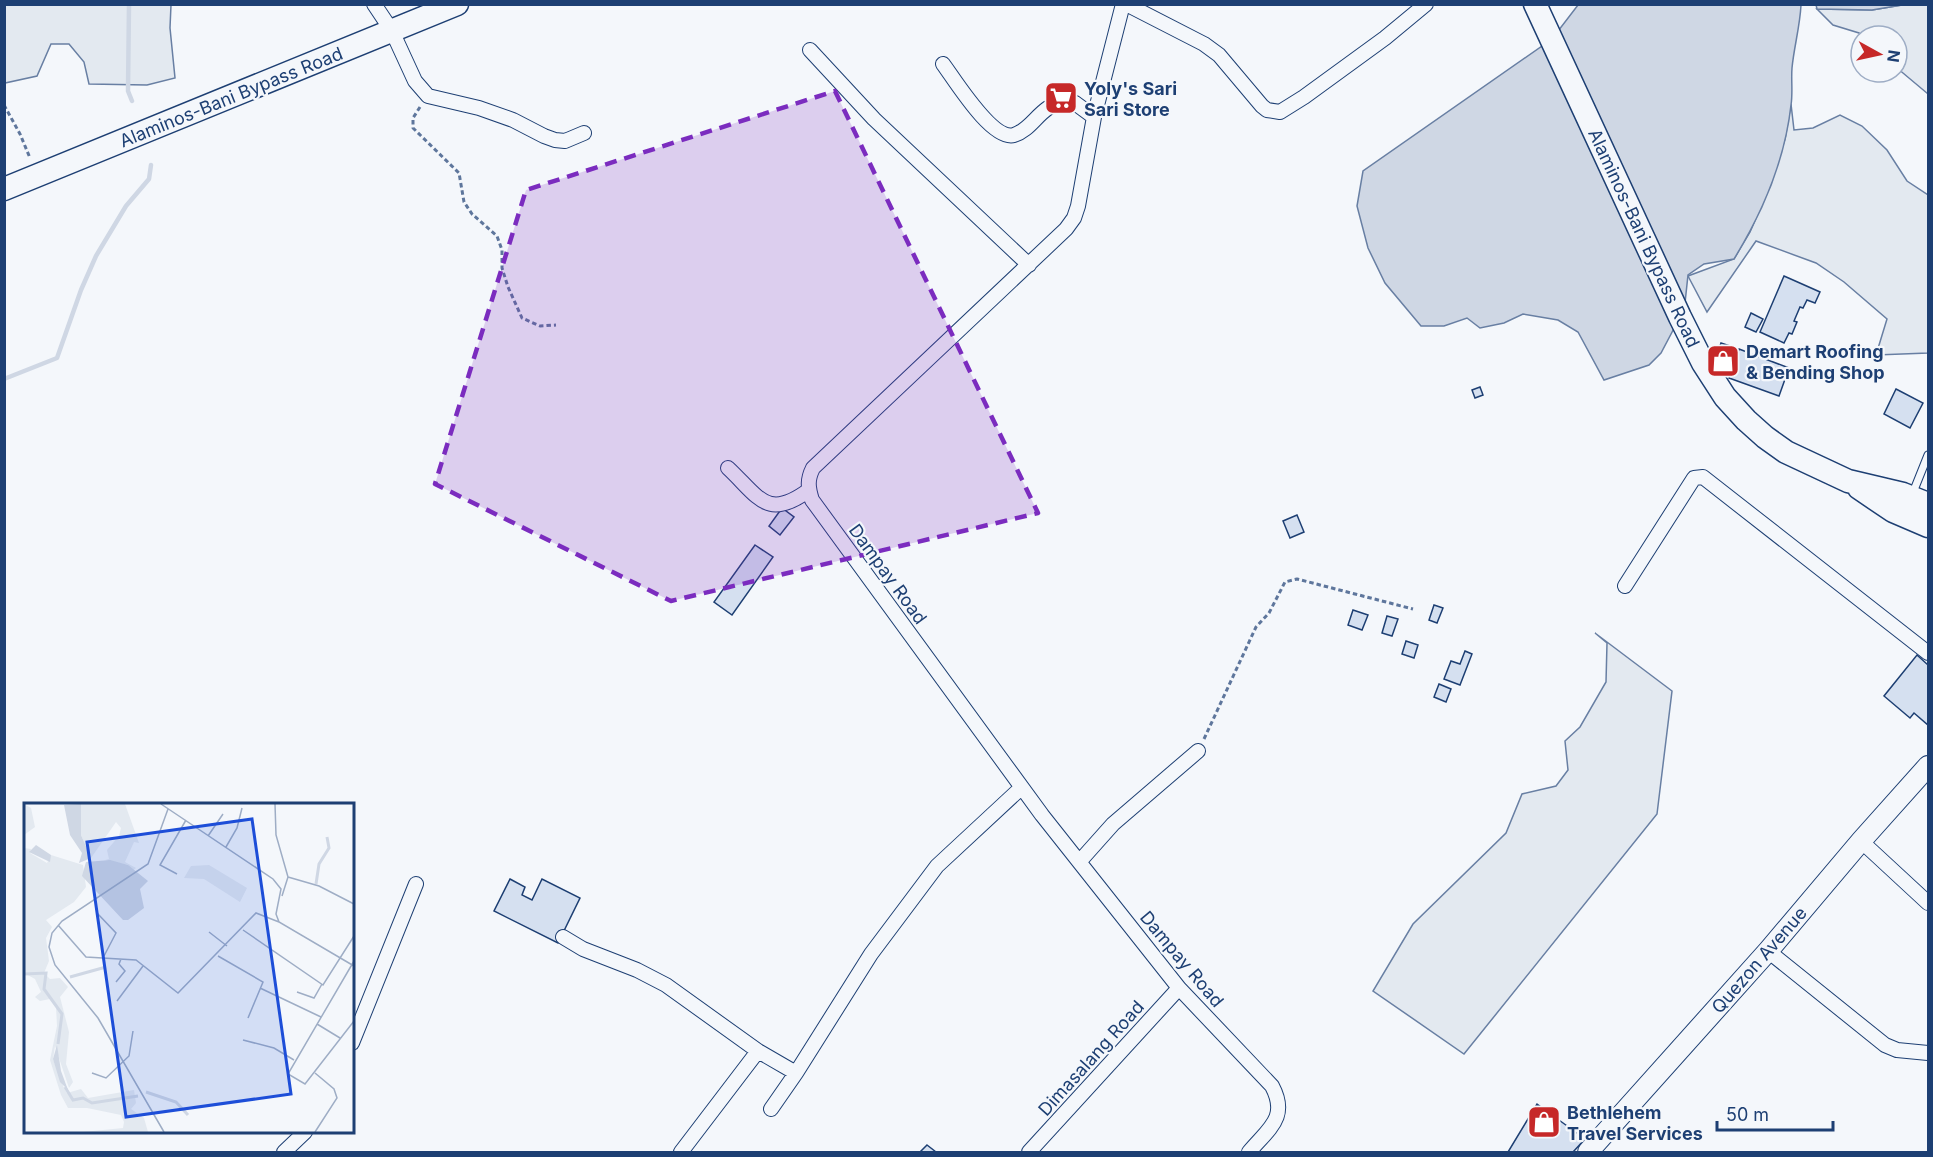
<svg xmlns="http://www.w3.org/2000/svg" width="1933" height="1157" font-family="Inter,sans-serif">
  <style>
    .green { fill: #e3e9f0; stroke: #687fa3; stroke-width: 1.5 }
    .water { fill: #cfd7e4; stroke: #687fa3; stroke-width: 1.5 }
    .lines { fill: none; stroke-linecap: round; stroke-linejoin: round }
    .stream { stroke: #cfd7e4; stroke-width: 4.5 }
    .building { fill: #d5e0f0; stroke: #1d3f73; stroke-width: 1.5 }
    .lane-casing { stroke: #1d3f73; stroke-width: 9 }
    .street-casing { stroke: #1d3f73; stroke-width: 16 }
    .secondary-casing { stroke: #1d3f73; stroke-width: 22 }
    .primary-casing { stroke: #1d3f73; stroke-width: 25 }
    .path { stroke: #5e769c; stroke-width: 3; stroke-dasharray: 4.5 3; stroke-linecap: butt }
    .lane { stroke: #f4f7fb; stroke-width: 7 }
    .street { stroke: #f4f7fb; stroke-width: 14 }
    .secondary { stroke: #f4f7fb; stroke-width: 20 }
    .primary { stroke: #f4f7fb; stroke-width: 22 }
    .marked { fill: #7b2cbf; fill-opacity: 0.2; stroke: #7b2cbf; stroke-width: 4.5; stroke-dasharray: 12 8; stroke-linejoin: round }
    .labels { text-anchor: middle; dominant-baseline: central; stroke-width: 4.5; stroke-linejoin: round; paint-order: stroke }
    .poi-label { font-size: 18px; font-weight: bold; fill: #1d3f73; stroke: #f4f7fb; text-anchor: start }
    .street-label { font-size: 18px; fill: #1d3f73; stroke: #f4f7fb }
    .inset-river { fill: none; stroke: #cfd7e4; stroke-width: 3 }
    .inset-road { fill: none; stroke: #9eadc5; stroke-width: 1.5 }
    .view { fill: #1d4ed8; fill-opacity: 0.15; stroke: #1d4ed8; stroke-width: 3 }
    .inset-edge { fill: none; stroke: #1d3f73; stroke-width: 3 }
  </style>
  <rect width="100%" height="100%" fill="#f4f7fb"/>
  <path class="green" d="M5 4 171 5 170 28 175 78 147 85 89 84 84 62 69 44H51L37 76 5 83Z
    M1902 5H1928V94L1897 68V36H1862L1859 33 1833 25 1817 9 1872 10Z
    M1791 104 1794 130 1813 128 1840 115 1862 126 1887 150 1907 181 1928 195V353L1876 355 1887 319 1844 282 1816 263 1756 241 1707 312 1688 276 1734 259 1750 232 1770 186 1785 139Z
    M1595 633 1672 691 1657 814 1464 1054 1373 991 1413 924 1506 833 1522 794 1556 786 1568 770 1565 741 1580 727 1606 682 1607 643Z"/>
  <path class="water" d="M1578 5H1801C1800 26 1794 47 1792 68 1791 80 1793 93 1791 105 1785 159 1763 212 1734 259L1704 264 1688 275 1685 303 1680 317 1661 353 1649 365 1604 380 1578 332 1558 320 1523 314 1504 323 1480 328 1467 318 1444 326H1421L1385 283 1368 248 1357 206 1363 171 1552 39Z
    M1816 5V4L1902 5 1872 10 1817 9Z"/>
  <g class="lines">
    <path class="stream" d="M129 4 128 91 132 101
      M4 379 57 358 81 290 96 256 126 206 149 179 151 165"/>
  </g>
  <path class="building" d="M1784 276 1820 292 1815 303 1807 300 1803 308 1800 307 1794 321 1797 322 1792 334 1789 333 1784 343 1760 332Z
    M1751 313 1763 319 1756 332 1745 327Z
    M1721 343 1736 348 1729 366 1715 360Z
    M1739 349 1789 368 1779 396 1729 378Z
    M1480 387 1483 395 1475 398 1472 390Z
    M1896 389 1923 403 1910 428 1884 414Z
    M782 508 794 517 780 535 769 526Z
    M1297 515 1304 532 1290 538 1283 521Z
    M755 545 773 557 732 615 714 602Z
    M1434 605 1443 608 1437 623 1429 620Z
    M1353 610 1368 615 1362 630 1348 625Z
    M1387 616 1398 619 1392 636 1382 633Z
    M1406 641 1418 645 1414 658 1402 654Z
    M1465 651 1472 654 1460 685 1444 679 1451 661 1460 664Z
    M1917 655 1928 665V725L1914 713 1910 718 1884 696Z
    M1439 684 1451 689 1446 702 1434 697Z
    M510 879 525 887 522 895 532 900 542 879 580 898 558 943 494 911Z
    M1537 1104 1585 1139 1573 1152H1508Z
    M927 1145 936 1152H920Z"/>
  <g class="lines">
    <defs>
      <path id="lane" d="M1912 495 1928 455"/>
      <path id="street" d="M374 4 392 31 415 81 428 96 479 108 513 120 544 136 555 140 565 141 584 133
        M1123 4 1094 117 1078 206 1074 218 1066 229 813 468C807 480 808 487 812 500L1042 815 1179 988 1272 1086C1289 1118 1268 1129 1249 1152
        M1126 4 1204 44 1219 55 1262 106 1267 110 1280 112 1304 97 1385 38 1426 4
        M810 50 874 119 1029 265
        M943 64C955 80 992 141 1014 135 1028 131 1036 116 1048 108 1053 105 1059 102 1065 100L1075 103 1094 117
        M728 468C759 497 767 521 809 490
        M1625 586 1694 478 1703 477 1928 653
        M1861 841 1928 903
        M1080 861 1113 824 1198 751
        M563 937 583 949 637 970 666 985 758 1051 796 1073 871 954 937 866 1021 788
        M1768 951 1885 1045 1897 1050 1928 1053
        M352 1043 416 884
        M771 1109 796 1073
        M284 1152 305 1132
        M681 1152 758 1051
        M1029 1152 1179 988"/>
      <path id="secondary" d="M1588 1152 1768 951 1861 841 1928 766"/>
      <path id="primary" d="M1535 4 1680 317 1703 363 1725 397 1746 420 1765 437 1786 452 1848 481 1903 494 1928 504
        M4 189 457 4
        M1859 488 1893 511 1928 526"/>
    </defs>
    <use href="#lane" class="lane-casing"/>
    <use href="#street" class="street-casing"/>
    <use href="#secondary" class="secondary-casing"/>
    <use href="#primary" class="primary-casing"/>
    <path class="path" d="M4 105 20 134 30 158
      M420 107 413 118V128L459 173 464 202 472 214 497 236 502 250V268L508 287 522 318 540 326 556 325
      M1204 739 1256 627 1269 613 1285 582 1297 579 1413 609"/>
    <use href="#lane" class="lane"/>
    <use href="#street" class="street"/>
    <use href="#secondary" class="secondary"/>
    <use href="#primary" class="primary"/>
  </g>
  <path class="marked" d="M835 91 1038 513 671 601 435 484 526 190Z"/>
  <defs>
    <symbol id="supermarket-square" viewBox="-11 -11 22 22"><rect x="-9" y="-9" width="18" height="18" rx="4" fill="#c62828" stroke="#f4f7fb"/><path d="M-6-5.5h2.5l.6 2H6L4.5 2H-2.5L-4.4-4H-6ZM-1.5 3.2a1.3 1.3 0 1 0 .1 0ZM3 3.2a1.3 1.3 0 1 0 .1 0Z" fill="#fff"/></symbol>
    <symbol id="shop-square" viewBox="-11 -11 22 22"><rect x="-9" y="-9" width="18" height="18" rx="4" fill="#c62828" stroke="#f4f7fb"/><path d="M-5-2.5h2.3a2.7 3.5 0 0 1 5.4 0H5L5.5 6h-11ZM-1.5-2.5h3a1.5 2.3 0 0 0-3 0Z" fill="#fff"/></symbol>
  </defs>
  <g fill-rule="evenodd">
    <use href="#supermarket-square" x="1042" y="79" width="38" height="38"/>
    <use href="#shop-square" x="1704" y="342" width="38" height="38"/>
    <use href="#shop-square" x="1525" y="1103" width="38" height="38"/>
  </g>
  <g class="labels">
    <g class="poi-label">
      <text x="1084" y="88">Yoly's Sari<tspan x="1084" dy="21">Sari Store</tspan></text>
      <text x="1746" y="351">Demart Roofing<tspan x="1746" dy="21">&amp; Bending Shop</tspan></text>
      <text x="1567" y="1112">Bethlehem<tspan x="1567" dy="21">Travel Services</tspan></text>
    </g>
    <g class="street-label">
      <text transform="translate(231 97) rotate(-22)">Alaminos-Bani Bypass Road</text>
      <text transform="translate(1644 238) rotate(65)">Alaminos-Bani Bypass Road</text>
      <text transform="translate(888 574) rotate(54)">Dampay Road</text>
      <text transform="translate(1182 959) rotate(50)">Dampay Road</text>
      <text transform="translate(1759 960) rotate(-49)">Quezon Avenue</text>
      <text transform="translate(1091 1058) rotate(-48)">Dimasalang Road</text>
    </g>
  </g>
  <g transform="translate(24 803)">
    <rect width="330" height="330" fill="#f4f7fb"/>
    <path d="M0 1 7 5 11 24 0 32ZM57 1H101L115 40 110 39 101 59 112 65 108 68 104 62 81 57 85 56 83 47 95 33 97 25 92 19 67 55 57 32ZM0 45 7 46 6 50 23 60 27 52 59 62 62 84 50 99 22 117 28 124 22 135 25 158 20 170 26 176 36 175 44 184 36 194 45 229 42 261 49 279 45 285 31 243 29 256 40 285 43 290 57 286 64 295 110 287 112 300 107 306 120 315 124 329H59L99 325 100 319 97 312 63 305H44L37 292 26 257 33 223 32 204 26 196 16 198 11 194 17 189 11 176 0 170ZM185 62 223 85 216 99 180 76 160 75 167 63Z" fill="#e3e9f0"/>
    <path d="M57 1V32L67 55 55 60 58 50 46 32 40 2ZM12 42 27 52 26 59 5 49ZM86 57 104 62 124 78 116 86 120 105 104 117H99L58 73 62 59ZM33 242 37 268 44 287 36 279 29 256Z" fill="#cfd7e4"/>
    <path class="inset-river" d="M292 81 295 61 305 45 303 34M0 171 22 170 20 186 38 211 34 241M46 174 82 164M41 284 49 297 59 295 68 300 114 293M122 289 152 299 164 312"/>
    <path class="inset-road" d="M137 1 249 76 257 86 252 111 255 119 330 163M251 1 252 32 264 74 258 93M184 33 199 11M202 44 213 25 218 5M153 71 136 62 162 17M264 74 295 83 330 101M73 110 92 130 80 153M34 122 62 154 112 157 154 190 232 110 255 119M219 127 299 182 330 133M185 129 203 143M194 153 239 179 224 215M330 158 264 271 281 281 330 218M92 179 101 168 95 161 97 156M236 185 297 214M273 189 290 195 298 181M93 198 119 163M293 221 316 235M219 237 250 245 270 257M68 270 82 275 105 253 109 228M291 270 310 286 313 295 291 329M140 329 74 215 31 162 25 144 28 130 38 118 124 61 144 6"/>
    <path class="view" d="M228 16 267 291 102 314 63 39Z"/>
    <rect width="330" height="330" class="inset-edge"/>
  </g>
  <rect width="1933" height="1157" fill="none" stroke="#1d3f73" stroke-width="12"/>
  <g transform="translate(1879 54) rotate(98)"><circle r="28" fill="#f4f7fb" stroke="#9eadc5" stroke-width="1.5"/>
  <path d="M0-4.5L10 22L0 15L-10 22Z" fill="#c62828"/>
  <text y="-9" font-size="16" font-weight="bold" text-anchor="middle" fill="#1d3f73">N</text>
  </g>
  <path d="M1717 1121v9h116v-9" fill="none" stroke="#1d3f73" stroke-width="3"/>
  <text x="1726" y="1121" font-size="18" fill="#1d3f73" stroke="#f4f7fb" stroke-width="4.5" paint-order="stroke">50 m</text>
</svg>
